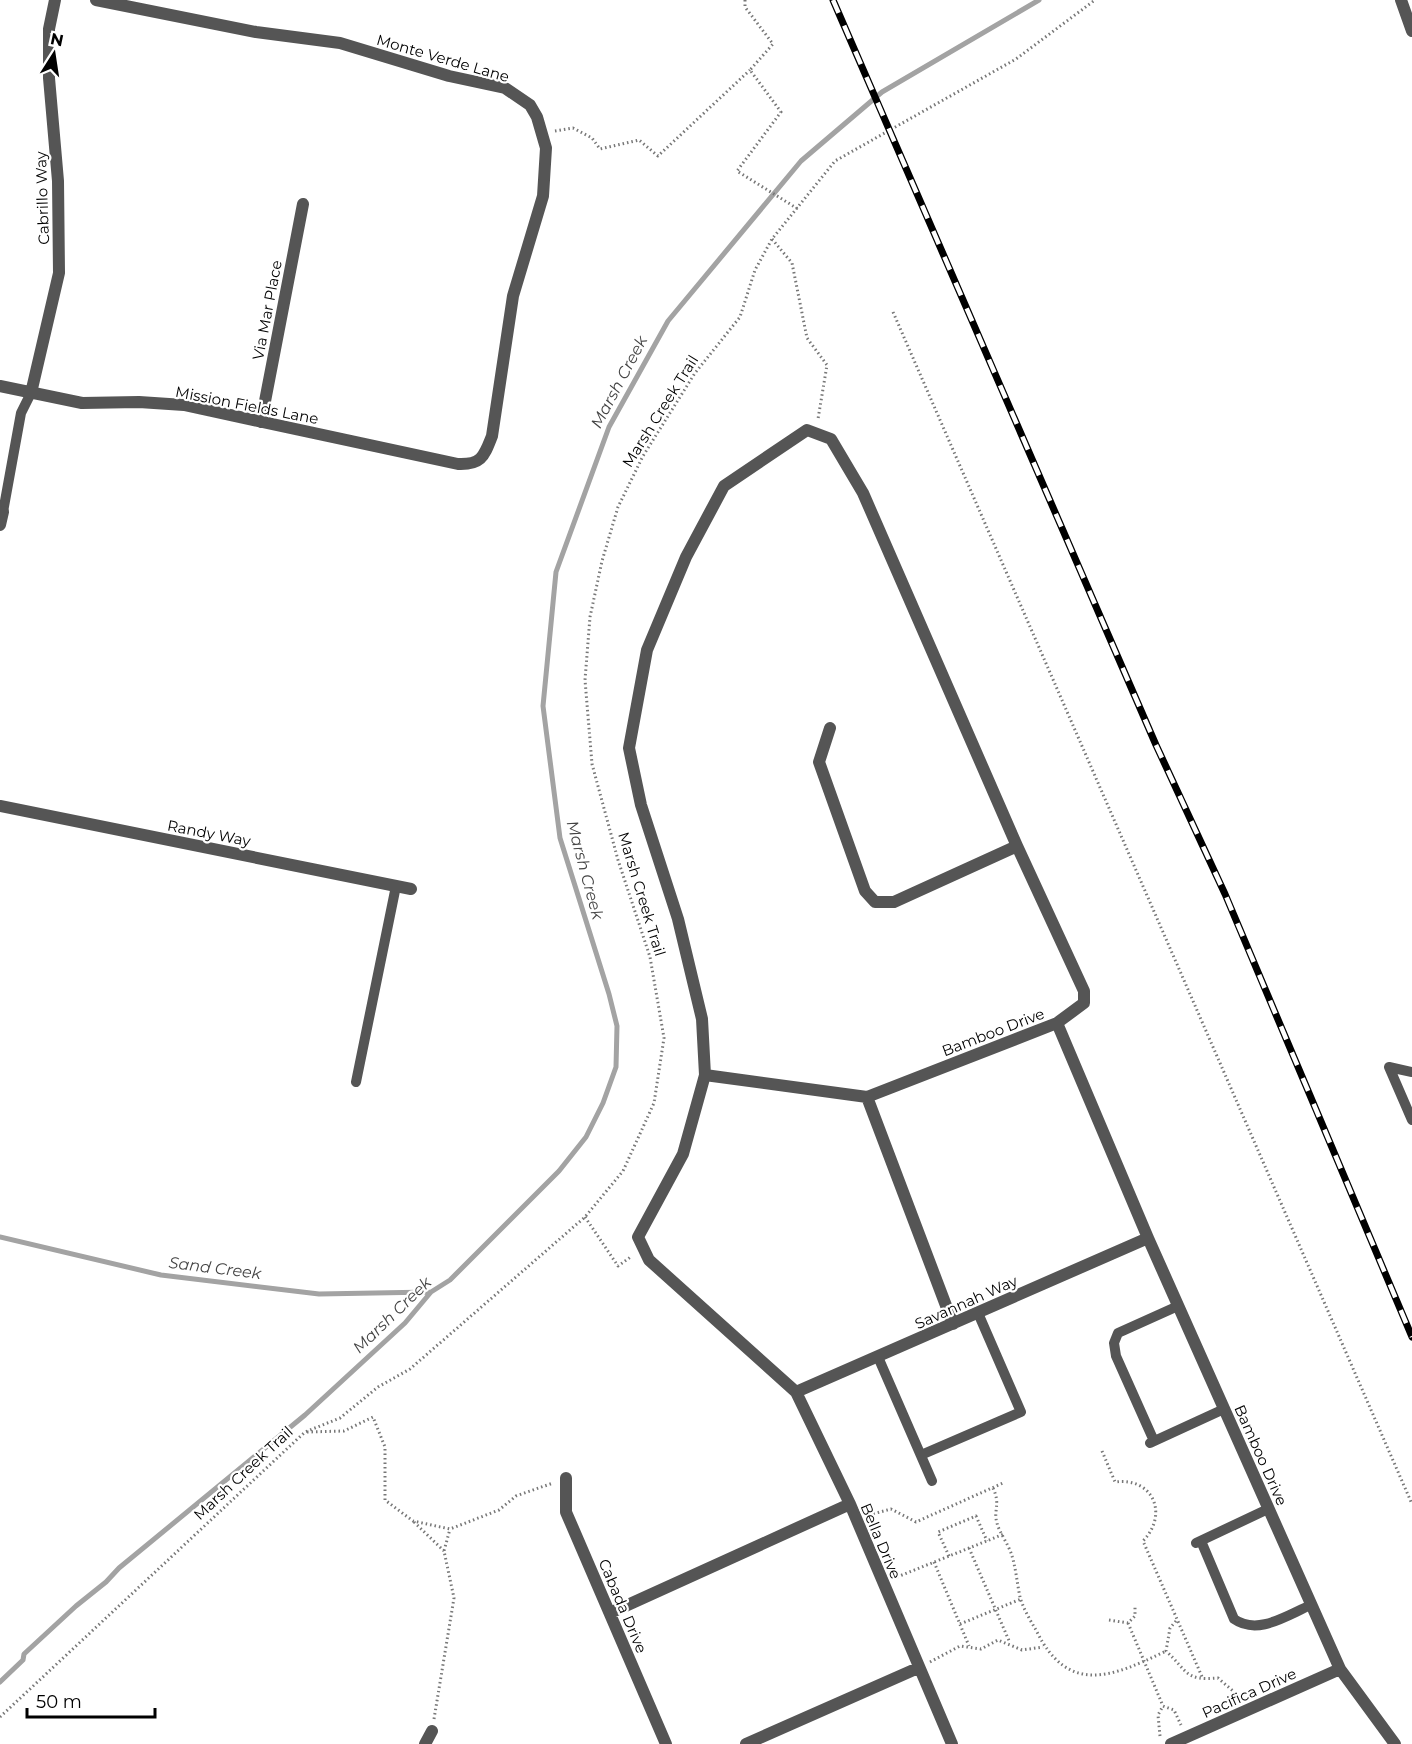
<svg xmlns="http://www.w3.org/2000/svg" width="1412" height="1744" font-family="Montserrat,sans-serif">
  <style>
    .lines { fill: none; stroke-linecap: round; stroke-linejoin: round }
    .stream { stroke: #a3a3a3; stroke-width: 5 }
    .path { stroke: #777; stroke-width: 3; stroke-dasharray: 1.5 3; stroke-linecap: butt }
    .service { stroke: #555; stroke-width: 10 }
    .minor { stroke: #555; stroke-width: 12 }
    .tertiary { stroke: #555; stroke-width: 12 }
    .rail-casing { stroke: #000; stroke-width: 7 }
    .rail { stroke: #fff; stroke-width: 4.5; stroke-dasharray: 14; stroke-linecap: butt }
    .labels { text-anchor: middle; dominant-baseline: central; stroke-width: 4.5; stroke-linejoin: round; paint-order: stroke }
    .street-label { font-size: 15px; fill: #000; stroke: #fff }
    .water-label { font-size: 16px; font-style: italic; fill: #444; stroke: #fff }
  </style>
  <rect width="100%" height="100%" fill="#fff"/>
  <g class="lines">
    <path class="stream" d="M0 1237 161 1275 319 1294 431 1292
      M0 1682 23 1660 24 1654 76 1606 106 1582 119 1568 305 1415 405 1323 431 1292 450 1280 559 1171 586 1137 603 1103 616 1067 617 1026 609 994 560 838 543 706 556 572 609 427 668 321 801 161 882 92 1039 0"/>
    <path class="path" d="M745 0V7L773 44 750 70 781 112 737 171 798 209
      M555 131 573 128 592 138 600 149 639 140 658 156 750 70
      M772 239 792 263 807 338 827 365 818 419
      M893 312 1412 1504
      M585 1217 618 1266 632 1256
      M307 1432 344 1431 373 1417 385 1447V1500L413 1521 450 1529 499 1510 516 1496 553 1483
      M1102 1451 1115 1482C1153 1477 1169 1514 1143 1541L1203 1679
      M993 1488C1001 1505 993 1510 997 1523 999 1532 1009 1545 1012 1556 1016 1569 1017 1583 1020 1597 1023 1608 1030 1620 1036 1630 1068 1696 1112 1677 1166 1651
      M869 1515 891 1509 916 1522 1003 1483
      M414 1522 444 1551
      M969 1548 1010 1643
      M949 1556 938 1532 976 1516 987 1541
      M934 1562 969 1646
      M897 1577 1004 1534
      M1109 1620 1128 1623 1135 1616V1607
      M1176 1621 1170 1628 1166 1651C1188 1671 1184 1681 1218 1678L1241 1698
      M1128 1623 1163 1706
      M960 1624 1021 1599
      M930 1662 960 1646 981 1649 998 1640 1022 1650 1043 1647
      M0 1717 305 1432 340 1418 378 1387 410 1369 585 1217 623 1171 654 1103 664 1038 650 957 618 860 592 764 585 680 590 617 602 561 618 507 643 456 695 373 740 317 755 270 772 239 835 161 1016 59 1095 0
      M434 1719 454 1598 444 1551 450 1529
      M1160 1736 1158 1715 1163 1706 1174 1710 1181 1725"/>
    <path class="service" d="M3 512 21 413 31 393
      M1412 1072 1389 1067 1412 1120
      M356 1082 396 886
      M878 1357 932 1481
      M1154 1441 1116 1356 1114 1343 1118 1333 1178 1306
      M1150 1443 1224 1409
      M921 1455 1021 1412 978 1313
      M1201 1541 1234 1619C1258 1636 1287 1615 1311 1605
      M1196 1543 1268 1509"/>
    <path class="minor" d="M0 386 82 403 139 402 184 405 458 464C482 465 484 456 492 436L513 296 543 196 546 148 537 117 530 105 505 88 449 76 340 43 256 32 96 0
      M31 393 59 273 58 181 49 78V29L55 0
      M261 422 303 204
      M0 525 3 512
      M830 728 819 762 865 891 875 902H894L1017 846
      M0 806 411 889
      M705 1075 702 1019 678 919 641 805 629 748 647 650 686 557 724 486 807 430 831 439 863 493 1017 846 1084 991V1003L1057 1023
      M867 1097 953 1324
      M796 1392 1148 1238
      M566 1478V1512L666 1744
      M610 1613 850 1504
      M425 1744 432 1731
      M746 1744 918 1668
      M952 1744 850 1504 796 1392 649 1260 638 1237 683 1154 705 1075 867 1097 1057 1023 1148 1238 1340 1669 1395 1744
      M1171 1744 1340 1669"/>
    <path class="tertiary" d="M1401 0 1412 31"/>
    <defs>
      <path id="rail" d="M833 0 1156 745 1225 894 1412 1337"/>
    </defs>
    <use href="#rail" class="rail-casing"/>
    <use href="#rail" class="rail"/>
  </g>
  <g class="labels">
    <g class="street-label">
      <text transform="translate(443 58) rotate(16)">Monte Verde Lane</text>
      <text transform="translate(42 198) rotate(-92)">Cabrillo Way</text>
      <text transform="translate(267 310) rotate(-79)">Via Mar Place</text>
      <text transform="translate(247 405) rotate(11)">Mission Fields Lane</text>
      <text transform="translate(660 411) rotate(-58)">Marsh Creek Trail</text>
      <text transform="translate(209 833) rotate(11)">Randy Way</text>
      <text transform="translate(642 894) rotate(73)">Marsh Creek Trail</text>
      <text transform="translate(993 1032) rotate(-21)">Bamboo Drive</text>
      <text transform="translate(966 1302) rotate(-24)">Savannah Way</text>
      <text transform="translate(1261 1455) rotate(66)">Bamboo Drive</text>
      <text transform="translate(243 1473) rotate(-43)">Marsh Creek Trail</text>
      <text transform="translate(881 1541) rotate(67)">Bella Drive</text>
      <text transform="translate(623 1606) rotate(67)">Cabada Drive</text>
      <text transform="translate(1249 1693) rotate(-24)">Pacifica Drive</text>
    </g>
    <g class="water-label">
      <text transform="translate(619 382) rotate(-62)">Marsh Creek</text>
      <text transform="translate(585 870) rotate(75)">Marsh Creek</text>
      <text transform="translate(215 1268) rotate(7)">Sand Creek</text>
      <text transform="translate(392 1315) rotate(-44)">Marsh Creek</text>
    </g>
  </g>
  <g transform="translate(54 54) rotate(12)" stroke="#ffffff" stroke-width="4.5" paint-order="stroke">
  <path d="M0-4.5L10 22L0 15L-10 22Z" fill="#000000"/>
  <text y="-9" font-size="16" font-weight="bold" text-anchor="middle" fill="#000000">N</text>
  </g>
  <path d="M27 1708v9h128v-9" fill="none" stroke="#000000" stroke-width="3"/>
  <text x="36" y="1708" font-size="18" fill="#000000" stroke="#ffffff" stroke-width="4.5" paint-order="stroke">50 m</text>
</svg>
